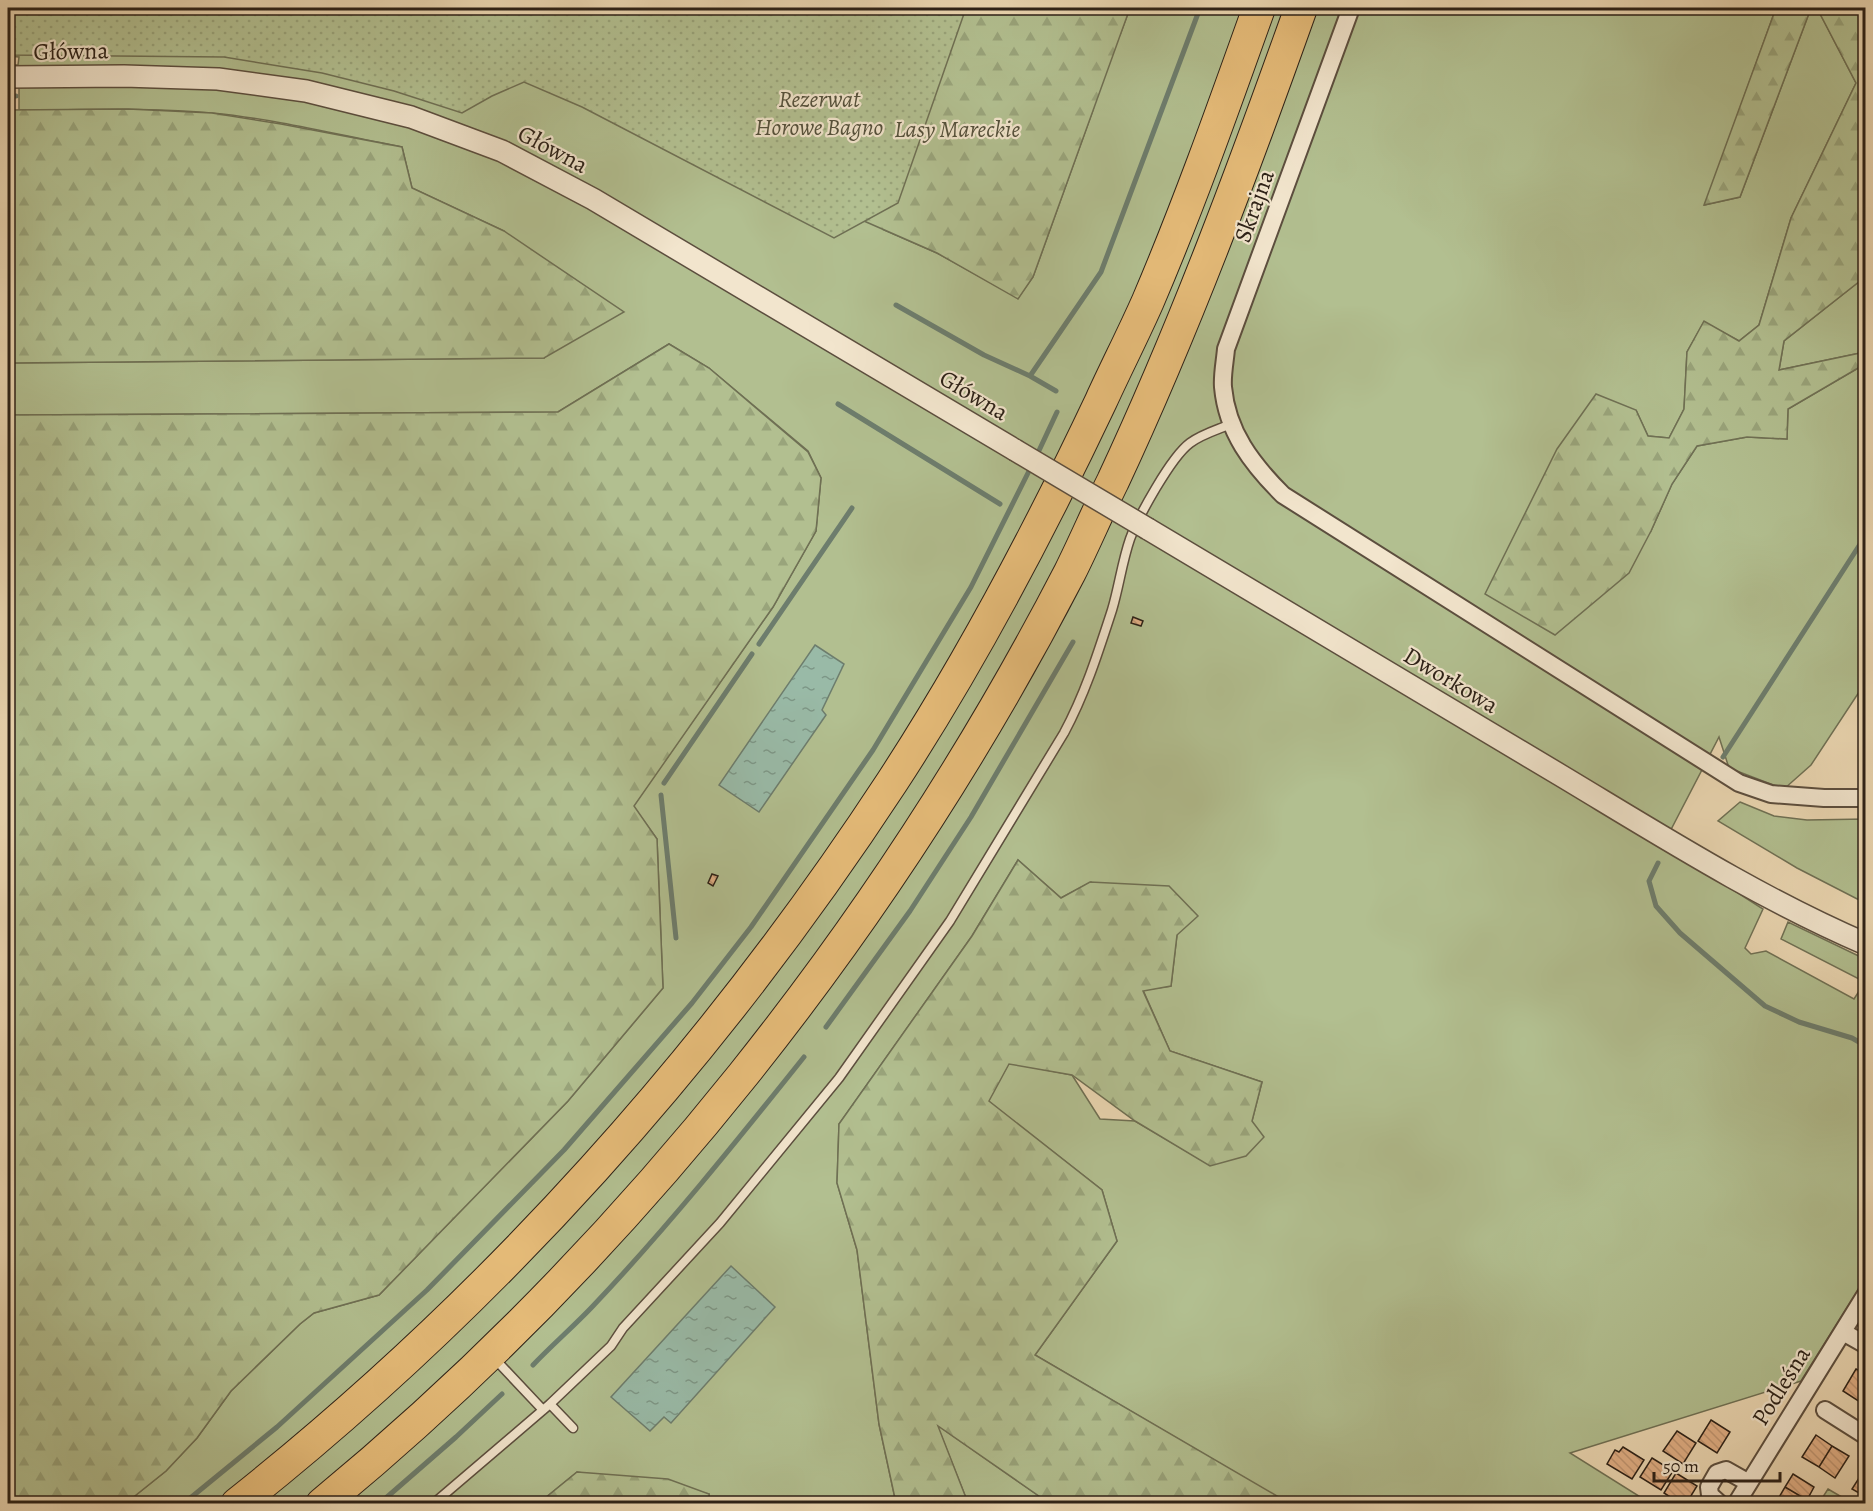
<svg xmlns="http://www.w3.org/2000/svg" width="1873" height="1511" font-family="Alegreya,serif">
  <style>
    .green { fill: #b2bf90; stroke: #6f7054; stroke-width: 1.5; fill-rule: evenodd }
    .forest { fill: url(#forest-firs); stroke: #6f7054; stroke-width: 1.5 }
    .park { fill: url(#park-dots); stroke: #6f7054; stroke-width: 1.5 }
    .water { fill: url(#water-ripples); stroke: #6d7d6d; stroke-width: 1.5 }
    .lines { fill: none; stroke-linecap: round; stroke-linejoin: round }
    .stream { stroke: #6d7d6d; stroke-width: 5 }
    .building { fill: url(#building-back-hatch); stroke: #2c2117; stroke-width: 1.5 }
    .service-casing { stroke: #5c4e3e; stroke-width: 11 }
    .minor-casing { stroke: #5c4e3e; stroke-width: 20 }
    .tertiary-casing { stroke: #5c4e3e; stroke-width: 24 }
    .motorway-casing { stroke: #2c2117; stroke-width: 34 }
    .service { stroke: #f2e5cd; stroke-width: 8 }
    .minor { stroke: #f2e5cd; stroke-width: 16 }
    .tertiary { stroke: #f2e5cd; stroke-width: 21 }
    .motorway { stroke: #e6bc79; stroke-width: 32 }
    .tertiary-bridge-casing { stroke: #5c4e3e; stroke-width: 24; stroke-linecap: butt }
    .tertiary-bridge { stroke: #f2e5cd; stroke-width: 21 }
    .labels { text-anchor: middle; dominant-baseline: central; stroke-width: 4.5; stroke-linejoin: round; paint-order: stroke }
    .street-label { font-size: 24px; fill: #2c2117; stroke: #f2e5cd }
    .park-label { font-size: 24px; font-style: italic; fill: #54503b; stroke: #f2e5cd }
  </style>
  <defs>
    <pattern id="forest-firs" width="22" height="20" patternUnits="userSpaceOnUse" patternTransform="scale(1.5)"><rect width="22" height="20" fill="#b2bf90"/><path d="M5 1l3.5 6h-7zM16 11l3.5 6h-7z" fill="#99a47b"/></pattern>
    <pattern id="park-dots" width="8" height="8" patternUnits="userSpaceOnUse" patternTransform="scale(1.5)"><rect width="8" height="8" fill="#b2bf90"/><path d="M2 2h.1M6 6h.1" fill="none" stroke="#99a47b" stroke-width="1.8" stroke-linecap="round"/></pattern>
    <pattern id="water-ripples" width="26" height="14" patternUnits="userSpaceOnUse" patternTransform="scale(1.5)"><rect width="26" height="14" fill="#99baa7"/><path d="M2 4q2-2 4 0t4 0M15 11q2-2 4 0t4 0" fill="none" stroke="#7d9787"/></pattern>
    <pattern id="building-back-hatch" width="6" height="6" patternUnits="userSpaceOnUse" patternTransform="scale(1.5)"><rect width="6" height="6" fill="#e1af85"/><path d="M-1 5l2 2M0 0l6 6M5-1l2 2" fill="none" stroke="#c19672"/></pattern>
  </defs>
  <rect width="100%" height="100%" fill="#ebd7b2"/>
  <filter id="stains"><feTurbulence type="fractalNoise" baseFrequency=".00333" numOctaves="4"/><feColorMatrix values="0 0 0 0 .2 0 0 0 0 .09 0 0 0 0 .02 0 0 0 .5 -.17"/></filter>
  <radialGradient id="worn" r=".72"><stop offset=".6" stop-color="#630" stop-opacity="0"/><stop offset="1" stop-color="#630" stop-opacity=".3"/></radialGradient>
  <path class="green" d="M1130 8H1776L1705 205 1740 197 1811 8H1817L1856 83 1791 218 1759 325 1739 341 1704 322 1687 352 1684 409 1669 438 1648 436 1636 410 1651 531 1672 484 1697 446 1747 437 1787 439 1788 409 1865 364V683L1811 765 1784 789 1729 768 1719 737 1663 845 1763 909 1745 948 1751 954 1766 951 1854 999 1865 982 1781 939 1788 922 1865 959V1279L1801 1381 1570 1453 1650 1503 1289 1504 1035 1355 1117 1241 1102 1190 988 1101 1009 1063 1072 1075 1100 1119 1135 1121 1210 1165 1252 1121 1262 1082 1170 1051 1143 990 1171 986 1177 935 1091 882 1061 898 1018 860 972 936 839 1124 837 1183 857 1250 879 1424 896 1503H709V1494L577 1472 539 1503H126L166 1471 197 1438 231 1391 300 1324 314 1313 379 1295 568 1101 663 988 657 839 633 806 773 607 816 531 821 478 808 451 709 368 669 344 558 412 8 415V363L544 358 504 231 412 188 402 147C339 135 275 119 212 113 148 107 83 110 19 110V69H8V65H18L19 57 8 56V37L512 60 1120 35ZM1093 110 1033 277 1018 298 937 253 884 230Z
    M1865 277V352L1779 370 1784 341Z
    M1740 802 1774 816 1807 820 1865 819V903L1797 868 1718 821Z
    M937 1425 1049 1503H968Z
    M1828 1489 1852 1503H1819Z"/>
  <path class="forest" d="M8 8H1130L1033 277 1018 299 937 253 800 193 559 74Z
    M1776 8H1811L1740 197 1704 205Z
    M1817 8H1865V277L1784 341 1779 370 1865 352V364L1788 409 1787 439 1747 437 1697 446 1672 484 1651 531 1629 573 1555 635 1485 594 1557 449 1596 394 1636 410 1648 436 1669 438 1684 409 1687 352 1704 321 1739 341 1759 325 1791 218 1856 83Z
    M128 109 212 113 281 124 402 147 412 188 504 231 624 312 544 358 8 363V110Z
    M669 344 709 368 808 452 821 478 816 531 773 607 634 806 657 839 663 988 568 1101 379 1295 314 1313 300 1324 231 1391 197 1438 166 1471 126 1503H8V415L558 412Z
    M1018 860 1061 898 1090 882 1169 886 1198 916 1177 935 1171 986 1143 991 1170 1051 1262 1082 1252 1121 1264 1137 1246 1156 1210 1166 1135 1121 1072 1075 1009 1064 989 1101 1102 1190 1117 1241 1035 1355 1289 1503H1049L938 1426 968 1503H896L879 1424 857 1250 837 1183 839 1124 972 936Z
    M577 1472 668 1479 709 1494V1503H539Z"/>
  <path class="park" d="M8 8H966L898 203 834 238 582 107 524 82 492 96 462 113 394 91 322 73 224 57 8 55Z"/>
  <path class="water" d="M815 645 844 664 822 710 826 715 759 812 719 785Z
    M731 1266 775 1307 671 1423 664 1417 650 1431 611 1397Z"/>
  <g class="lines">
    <path class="stream" d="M8 96H16
      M896 305 984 355 1030 376
      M1056 391 1030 376 1101 272 1200 8
      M838 404 1000 504
      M1036 457 1057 412
      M759 644 852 508
      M1723 757 1866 535
      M664 783 752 654
      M661 795 676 938
      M1658 863 1649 881 1656 906 1680 933 1765 1006 1799 1022 1852 1038 1866 1046
      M826 1027 910 911 971 817 1073 642
      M533 1365C552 1345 573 1327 592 1307 667 1228 736 1142 804 1057
      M183 1504 277 1427 427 1290 564 1150 692 1003 751 927 873 750 971 587 1032 465
      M379 1504 456 1437 502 1394"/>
  </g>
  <path class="building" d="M1133 617 1143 621 1141 626 1131 623Z
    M712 874 718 876 713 886 708 883Z
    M1856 1369 1866 1374V1393L1860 1402 1843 1391Z
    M1711 1420 1730 1432 1717 1453 1698 1441Z
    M1677 1431 1696 1443 1683 1464 1663 1451Z
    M1816 1435 1832 1446 1819 1467 1802 1457Z
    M1832 1446 1849 1456 1835 1478 1819 1467Z
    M1623 1447 1644 1460 1632 1479 1607 1464 1615 1450 1619 1452Z
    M1652 1458 1673 1471 1661 1490 1640 1477Z
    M1866 1467V1497L1852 1489Z
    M1676 1473 1697 1486 1686 1504H1681L1664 1493Z
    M1793 1474 1814 1487 1807 1500 1785 1487Z
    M1785 1487 1807 1500 1805 1504H1785L1778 1499Z"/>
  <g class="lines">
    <defs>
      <path id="service" d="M494 1358 543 1410
        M550 1404 573 1428
        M433 1504 550 1404 611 1346 623 1328 720 1223 839 1078 950 921 1064 733C1085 694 1098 653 1112 610 1119 587 1122 562 1130 539 1138 517 1171 457 1190 443 1202 434 1217 430 1231 424"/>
      <path id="minor" d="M1351 8 1226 349C1225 361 1222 375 1223 387 1227 432 1252 464 1283 495L1739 783 1771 794 1824 798H1866
        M1843 1332 1866 1345
        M1825 1410 1866 1436
        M1720 1504 1710 1495 1709 1487 1717 1473 1726 1470 1749 1483
        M1736 1504 1866 1294"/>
      <path id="tertiary" d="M8 77 124 76 218 79 306 91 411 117 502 151 593 199 1015 450
        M1148 529C1285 611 1423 693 1560 775 1660 835 1759 898 1866 944"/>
      <path id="motorway" d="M237 1504C493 1301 713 1055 892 782 971 661 1039 532 1101 401 1116 368 1133 335 1148 301 1189 205 1224 106 1259 8
        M322 1504C628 1252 888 924 1070 572 1085 542 1098 511 1113 481 1185 327 1244 168 1301 8"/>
    </defs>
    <use href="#service" class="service-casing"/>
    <use href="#minor" class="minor-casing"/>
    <use href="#tertiary" class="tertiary-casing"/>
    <use href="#motorway" class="motorway-casing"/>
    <use href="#service" class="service"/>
    <use href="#minor" class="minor"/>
    <use href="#tertiary" class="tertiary"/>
    <use href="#motorway" class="motorway"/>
    <defs>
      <path id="tertiary-bridge" d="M1015 450 1148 529"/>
    </defs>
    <use href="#tertiary-bridge" class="tertiary-bridge-casing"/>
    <use href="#tertiary-bridge" class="tertiary-bridge"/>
  </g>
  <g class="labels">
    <g class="street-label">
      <text transform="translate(71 51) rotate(-1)">Główna</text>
      <text transform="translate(553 149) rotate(28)">Główna</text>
      <text transform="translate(1254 206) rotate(-70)">Skrajna</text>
      <text transform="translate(974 395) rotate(31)">Główna</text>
      <text transform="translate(1451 680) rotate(31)">Dworkowa</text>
      <text transform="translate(1781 1386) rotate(-58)">Podleśna</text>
    </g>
    <g class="park-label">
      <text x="819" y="99">Rezerwat<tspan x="819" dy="28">Horowe Bagno</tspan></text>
      <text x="957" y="129">Lasy Mareckie</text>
    </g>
  </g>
  <rect width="1873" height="1511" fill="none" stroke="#ebd7b2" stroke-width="30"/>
  <rect x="9" y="9" width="1855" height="1493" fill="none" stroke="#2c2117" stroke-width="3"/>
  <rect x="15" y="15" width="1843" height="1481" fill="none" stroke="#2c2117" stroke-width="1.5"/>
  <path d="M1654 1472v9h126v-9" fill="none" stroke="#2c2117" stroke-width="3"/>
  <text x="1663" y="1472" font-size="18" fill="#2c2117" stroke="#f2e5cd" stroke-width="4.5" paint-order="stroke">50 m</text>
  <rect width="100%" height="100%" filter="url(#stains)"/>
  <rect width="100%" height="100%" fill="url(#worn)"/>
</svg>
